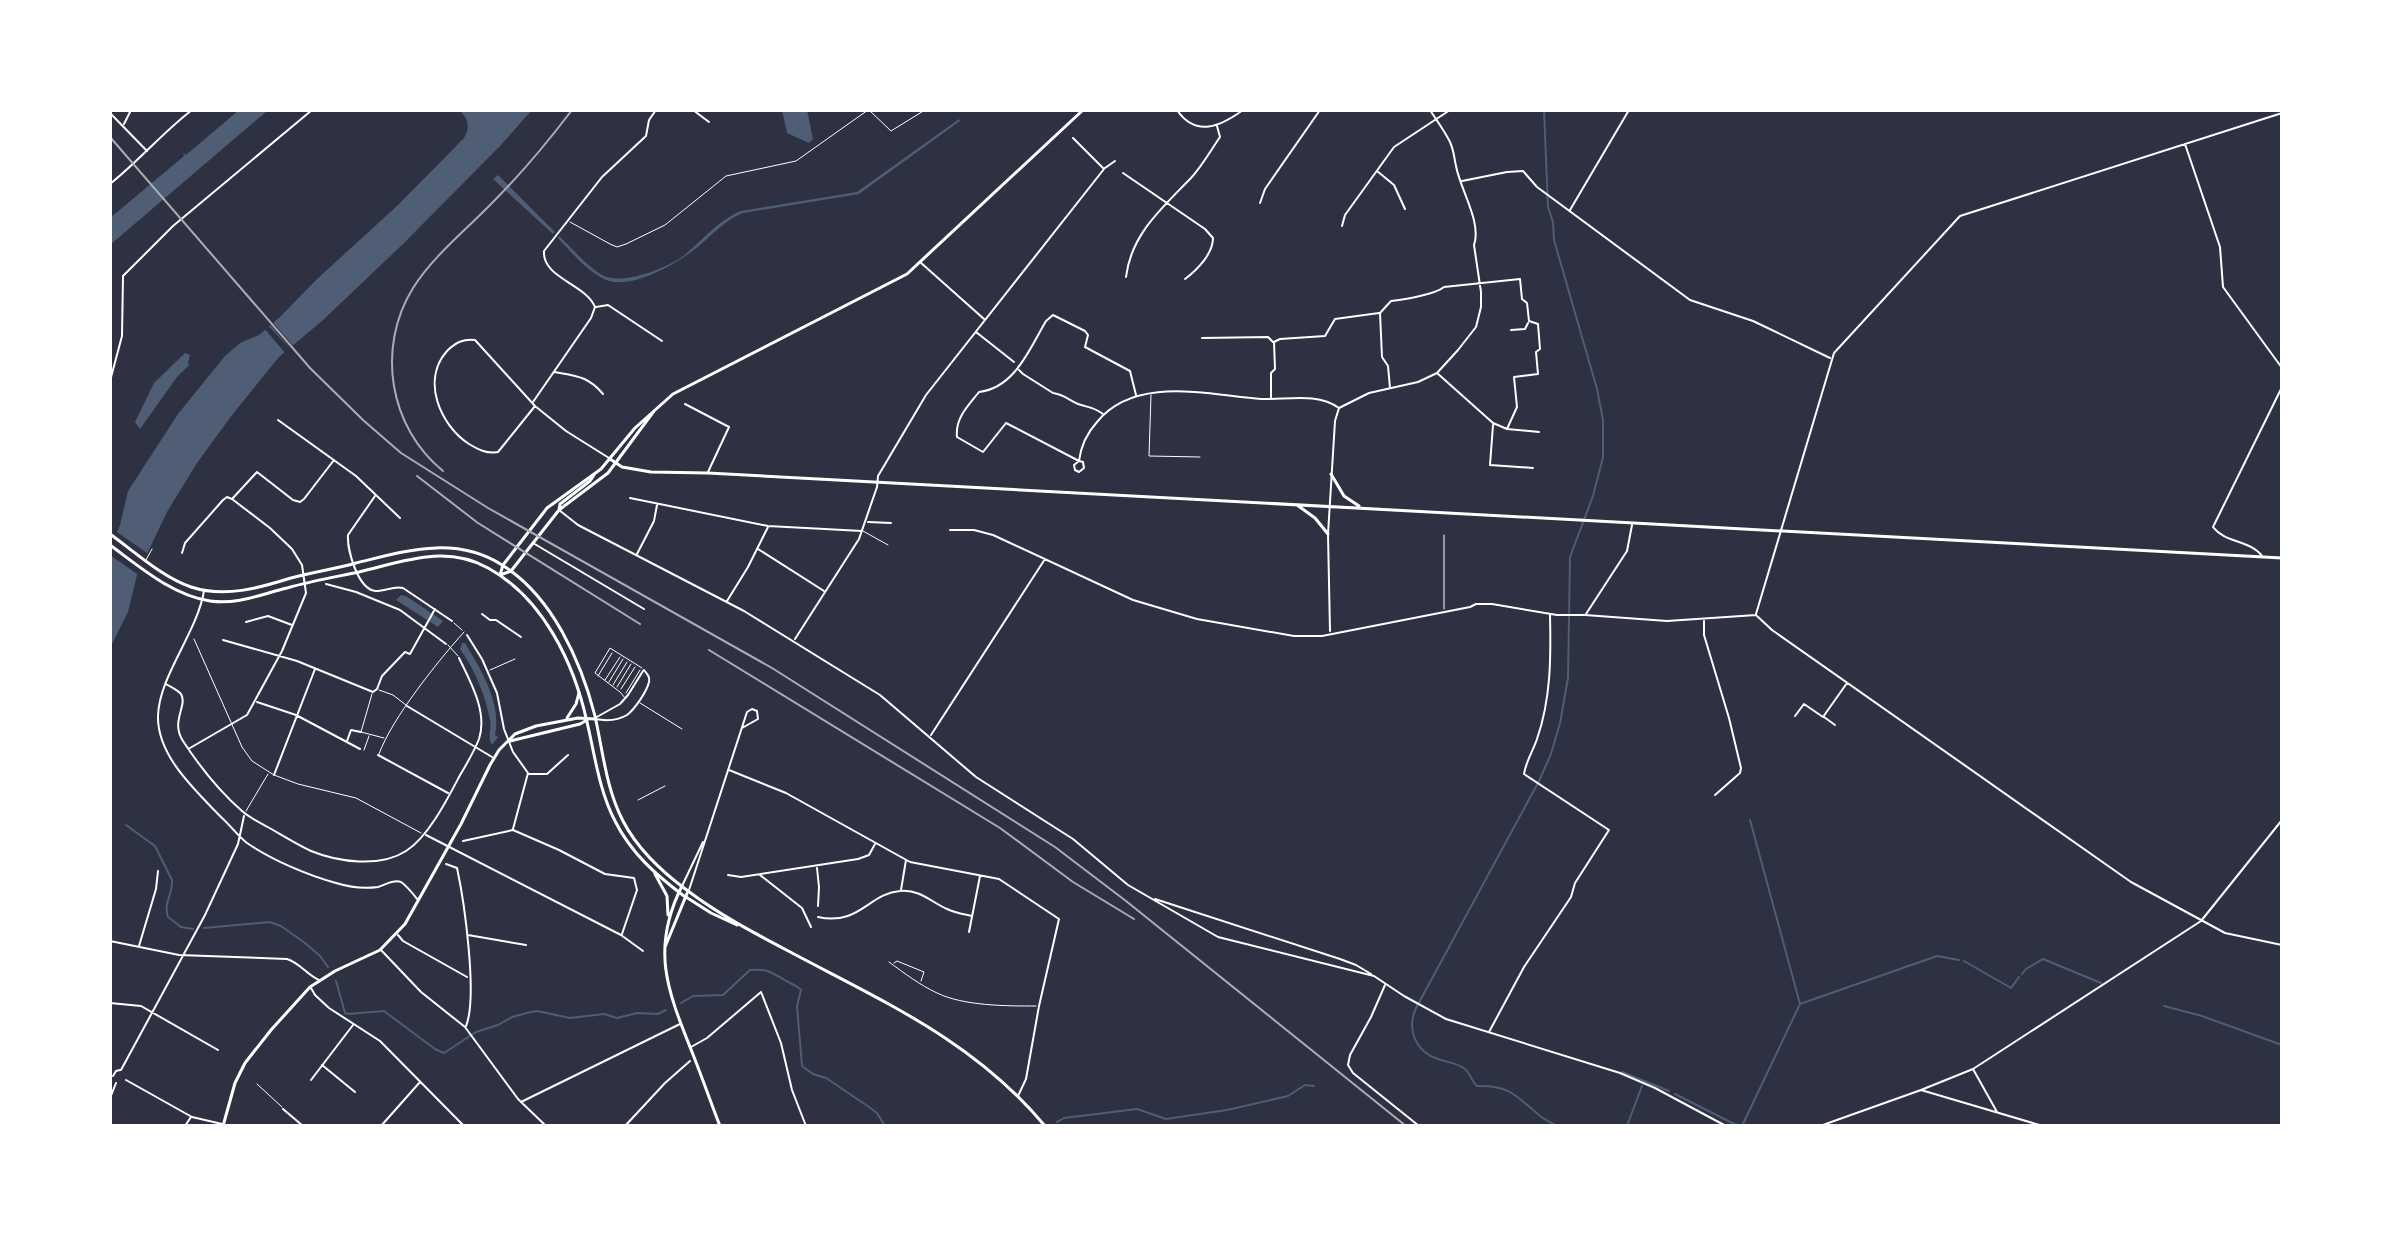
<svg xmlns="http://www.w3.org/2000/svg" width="2392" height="1236" font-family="'DejaVu Sans',sans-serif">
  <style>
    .water { fill: #4f5d75 }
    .pier { fill: #2d3142 }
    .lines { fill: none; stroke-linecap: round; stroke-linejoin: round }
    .stream { stroke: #4f5d75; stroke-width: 2 }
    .service { stroke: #fff; stroke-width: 1 }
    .pedestrian { stroke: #fff; stroke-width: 1 }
    .minor { stroke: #fff; stroke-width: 2 }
    .secondary { stroke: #fff; stroke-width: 3 }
    .primary { stroke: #fff; stroke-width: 3 }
    .rail { stroke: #abadb3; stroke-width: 2 }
  </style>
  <rect width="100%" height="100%" fill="#2d3142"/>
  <path class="water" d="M239 110H268L110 245V218L184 156 183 153 186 155Z
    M459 110H532L500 146 403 244 322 321 279 357 232 415 197 463 167 512 137 575 128 612 110 648V549L120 525 128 491 178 414 225 356 240 343 259 335 280 317 316 280 398 205 464 138C471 126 468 119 459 110Z
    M782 110H807L813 139 809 143 787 133Z
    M959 119 960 121 859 194 743 213C726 219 712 235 699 246 678 263 630 292 604 279 587 271 570 251 558 238L559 236C572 248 585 264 600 274 620 287 664 269 682 257 701 242 718 220 741 211L857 192Z
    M498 175 555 232 553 234 493 179Z
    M185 353 190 355 188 362 189 365 177 377 140 429 135 422 154 383Z
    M401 595 406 596 443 621 438 627 396 600Z
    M462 643H465C480 668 502 703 495 735L498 737 492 745C487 737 492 729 490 720 485 695 475 670 460 649Z"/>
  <path class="pier" d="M271 320 295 348 287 355 263 327 267 324 290 349 269 323Z
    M114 530 150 555 140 576 110 555V540Z"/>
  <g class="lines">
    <path class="stream" d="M1544 110 1548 207 1553 222 1554 240 1597 389 1603 420V457L1593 496 1570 557 1568 678 1560 723 1551 754 1539 781 1416 1008C1406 1030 1416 1052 1438 1059 1446 1062 1455 1063 1462 1067 1471 1072 1471 1081 1477 1086 1510 1085 1516 1096 1540 1116 1545 1120 1551 1122 1557 1126
      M1750 820 1800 1004
      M126 825 155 846 172 880C173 894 163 903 168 917L181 927 193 929
      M204 928 270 922 281 926 305 943 320 956 328 967
      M1964 961 2011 988 2019 977
      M2022 974 2026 969 2043 959 2101 983
      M336 981 345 1013 348 1014 384 1011 435 1049 444 1053 476 1032 498 1025 512 1017 531 1012 537 1011 570 1018 604 1014 617 1018 637 1013 658 1014 666 1010
      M681 1003 693 996 723 995 750 970C768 969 768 971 783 979 790 984 795 984 801 990L797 1006 802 1066 813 1074 826 1078 869 1107 877 1113 885 1126
      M2164 1006 2202 1016 2282 1045
      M1622 1072 1669 1091
      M1675 1094 1738 1126
      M1057 1122 1064 1118 1137 1109 1166 1119 1227 1110 1288 1096 1305 1085 1314 1086
      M1627 1126 1642 1086
      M1742 1126 1800 1004 1937 956 1959 960"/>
    <path class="service" d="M869 110 891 131 925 110
      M570 222 610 244 617 247 626 244 665 225 726 176 796 161 868 110
      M1151 395 1149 456 1200 457
      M863 531 888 545
      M146 560 152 549
      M1444 609V535
      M490 670 515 659
      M598 676 612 653
      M605 680 620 657
      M609 682 623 659
      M613 685 627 662
      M617 687 631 664
      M621 689 635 667
      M626 693 640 670
      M625 698 620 692 595 673 610 648 642 668
      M640 703 682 729
      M638 800 665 786
      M889 962C904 973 920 985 937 993 964 1006 1006 1006 1036 1006
      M894 963 897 961 924 972 921 981
      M257 1084 282 1107"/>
    <path class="pedestrian" d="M454 623 462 630
      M194 639 242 747 252 761 274 775 298 784 356 798 421 833
      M448 645 458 656
      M379 690 393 695 406 705
      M372 694 361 732 384 738
      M364 750 369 736
      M379 754C392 718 438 661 464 632
      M246 811 268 774"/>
    <path class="minor" d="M693 110 709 122
      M1177 110C1196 138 1221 126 1243 110
      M110 113 147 151
      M124 124 131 110
      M2185 144 2220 247 2223 287 2282 368
      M1105 168 1115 161
      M1377 171 1394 185 1405 209
      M1123 173 1205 229 1213 238C1213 254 1197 270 1185 279
      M1462 181 1507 172 1523 171 1537 187 1690 300 1753 321 1830 358
      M110 184C139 161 163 132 192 110
      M1260 203 1265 189 1320 110
      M1570 210 1629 110
      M1342 226 1345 215 1394 147 1450 110
      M920 262 984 319
      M1126 277C1131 234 1163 207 1191 178 1202 166 1211 150 1220 137L1217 126
      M595 307C586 284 542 278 544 251L602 177 646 136 649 120 656 110
      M596 307 608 305 662 341
      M1511 330 1525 329 1528 323
      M976 332 1014 362
      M1202 338 1268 337 1273 342
      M1019 370 1023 374 1053 393C1063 394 1069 400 1078 404 1089 408 1092 406 1103 414
      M554 372C576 376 588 376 603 394
      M1437 373 1493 423 1507 429 1539 432
      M110 381 122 336 123 276 173 226 312 110
      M1390 388 1388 366 1382 357 1380 313 1391 301C1403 300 1436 294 1444 287L1520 279 1522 299 1527 303 1529 321 1538 324 1540 349 1536 352 1538 374 1514 377 1517 407 1507 429
      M1136 395 1130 371 1085 347 1088 335 1085 331 1053 315 1046 321C1030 348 1015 388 979 392 968 406 955 418 957 437L983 452 1006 423 1079 461 1083 462 1084 468 1079 472 1075 470 1074 465 1079 461C1081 445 1087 433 1097 422 1135 375 1208 395 1261 399 1287 400 1317 392 1339 408
      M1271 398V373L1275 369 1274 342 1280 339 1325 336 1335 319 1379 313
      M533 402 591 318 595 307
      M685 404 729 427 708 472
      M535 406 498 452C487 454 479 450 469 444 440 425 421 380 447 351 456 342 463 339 475 340L535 406 566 431 609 458
      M278 420 356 476 400 518
      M1493 425 1490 465 1533 468
      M375 496 348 535C347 550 358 590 376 591 386 591 393 586 403 588L452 621
      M630 498 768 526 862 531
      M559 510 578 525 744 611 880 695 976 777 1073 839 1128 885 1218 937 1374 976 1404 996 1446 1019 1620 1073 1655 1088 1726 1126
      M868 522 891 523
      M950 530H974L993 535 1133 600 1197 619 1294 636H1322L1470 607 1476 604H1492L1557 615H1585L1667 621 1756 615
      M533 543 644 609
      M758 549 824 591
      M182 553 185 543 223 500 227 497 232 499 257 472 293 500 300 502 304 499 334 460
      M637 554 654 521 657 505
      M2262 556C2250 540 2225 543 2213 527L2282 387
      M326 584 356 592 400 610 446 644
      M204 591C197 633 159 676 158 716 157 756 196 791 221 817 230 825 238 836 247 843 272 860 307 875 336 883 349 887 364 889 378 887 385 885 394 879 401 882 407 886 414 895 418 900
      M727 601 748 567 768 527
      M482 614 490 620H496L521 637
      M1586 614 1627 551 1632 525
      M1756 614 1834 353 1960 216 2282 113
      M1757 616 1772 630 2131 882 2225 933 2282 945
      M1704 621V635L1729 718 1741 768 1740 773 1715 795
      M246 622 268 616 292 625
      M1330 631 1328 534 1335 421 1339 408 1369 393 1418 382 1437 373 1458 350 1476 327 1481 307V292L1474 245C1482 222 1460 189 1456 166 1454 157 1454 151 1450 142 1444 130 1437 121 1430 110
      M467 635 482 659 497 693 504 729 513 752 528 773 513 829
      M795 639 859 539 877 487 878 476 926 395 1104 169 1073 138
      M223 640 297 661 373 692 377 689 382 676 405 652 410 654 435 609
      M166 684C171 687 178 690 181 694 188 706 170 721 183 741 200 767 219 791 242 811 251 819 263 824 273 830 285 837 298 845 311 851 338 862 380 868 406 851 428 837 447 800 459 777 466 765 474 752 479 739 488 712 470 681 459 658
      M257 702 296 715 360 749
      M407 706 492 757
      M1795 716 1804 704 1823 717 1847 683
      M1824 717 1835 725
      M595 718 620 704 628 695 643 671
      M595 719C606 721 617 721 627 715 635 709 647 691 649 682 650 676 647 674 644 670
      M931 735 1045 559
      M347 741 351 730 361 732
      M190 748 247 715 282 651 306 593 302 565 292 549 270 528 232 499
      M378 755 448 793
      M729 770 786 793 910 862 999 879 1059 919 1039 1006 1026 1079 1018 1096
      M529 774H547L568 755
      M274 775 315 669
      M426 835 621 935 643 951
      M463 841 513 830 559 850 605 874 634 878 637 890 622 934
      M446 864 457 868C464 900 478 997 466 1026
      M817 868 819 887 818 906
      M728 875 741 877 858 859 869 855 875 844
      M760 875 802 908 811 927
      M682 886 703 842
      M689 890 747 712 752 709 757 711 758 719 742 728
      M901 890 906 860
      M1155 899 1340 959 1356 965 1371 974
      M818 917C860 926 869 893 900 891 920 889 931 902 947 909 955 913 963 914 972 916
      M969 932 980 876
      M398 935 403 941 467 977
      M468 935 526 945
      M110 941 179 955 287 959C300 963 307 975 319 980
      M139 946 156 889 158 871
      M381 950 421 992 465 1027 518 1099 546 1126
      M1385 985 1371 1017 1350 1055 1348 1065 1353 1073 1419 1126
      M311 988 315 995 329 1008 380 1041 464 1126
      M110 1003 141 1006 218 1050
      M1489 1032 1524 967 1571 897 1575 883 1609 830 1524 774C1526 761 1533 751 1537 739 1551 699 1551 657 1550 615
      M691 1047 707 1038 761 992 781 1043 792 1090 806 1126
      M322 1065 355 1092
      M1973 1069 1997 1112
      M121 1070 205 915 238 844 244 816
      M113 1076 116 1071 120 1070
      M126 1080 192 1117 222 1124
      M311 1080 353 1025
      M1921 1090 1973 1069 2201 921 2282 820
      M110 1098 116 1083
      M521 1102 680 1024
      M283 1109 303 1126
      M185 1126 191 1117
      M381 1126 420 1082
      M625 1126 665 1083 690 1061
      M1820 1126 1921 1090 2043 1126"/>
    <path class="secondary" d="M567 718 576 704 579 693
      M510 741 580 724 587 720
      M688 891C721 916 758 935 794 954 888 1004 975 1042 1045 1126
      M686 897 711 913 737 925
      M223 1126 235 1083 245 1063 271 1030 310 987 335 971 380 950 405 924 461 824 490 765 499 750 515 734 536 726 578 718 595 719"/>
    <path class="primary" d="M610 459 622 467 651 472 708 473 911 484 2282 558
      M1331 474 1344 496 1359 506
      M1297 505 1315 518 1328 534
      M559 510 560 504 590 481 594 475
      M110 534C135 552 162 577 191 587 225 598 259 588 291 578 313 572 335 569 356 563 406 551 455 535 502 565 552 596 581 661 595 716 603 752 606 788 623 821 638 850 662 872 688 891L665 947
      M110 545C140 567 172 595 210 601 237 605 262 594 287 588 311 581 335 577 359 572 402 562 445 544 488 568 543 598 574 663 587 722 595 756 599 790 615 821 631 853 656 875 684 896
      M500 575 503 565 547 508 601 469 635 428 673 394 907 274 1083 110
      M500 575 511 571 559 510 608 473 654 411
      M655 874 667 896 668 915
      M682 886C649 951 669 994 694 1057 703 1080 711 1103 720 1126"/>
    <path class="rail" d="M110 137 310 368 363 420 401 453 488 508 772 668 1055 847 1126 901 1406 1126
      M443 471C389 427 376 348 413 288 433 256 466 230 492 203 521 174 547 143 572 110
      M417 476 478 523 640 624
      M709 650 1000 828 1073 882 1134 919"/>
  </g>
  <rect width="2392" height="1236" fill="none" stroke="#ffffff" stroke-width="224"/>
</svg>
